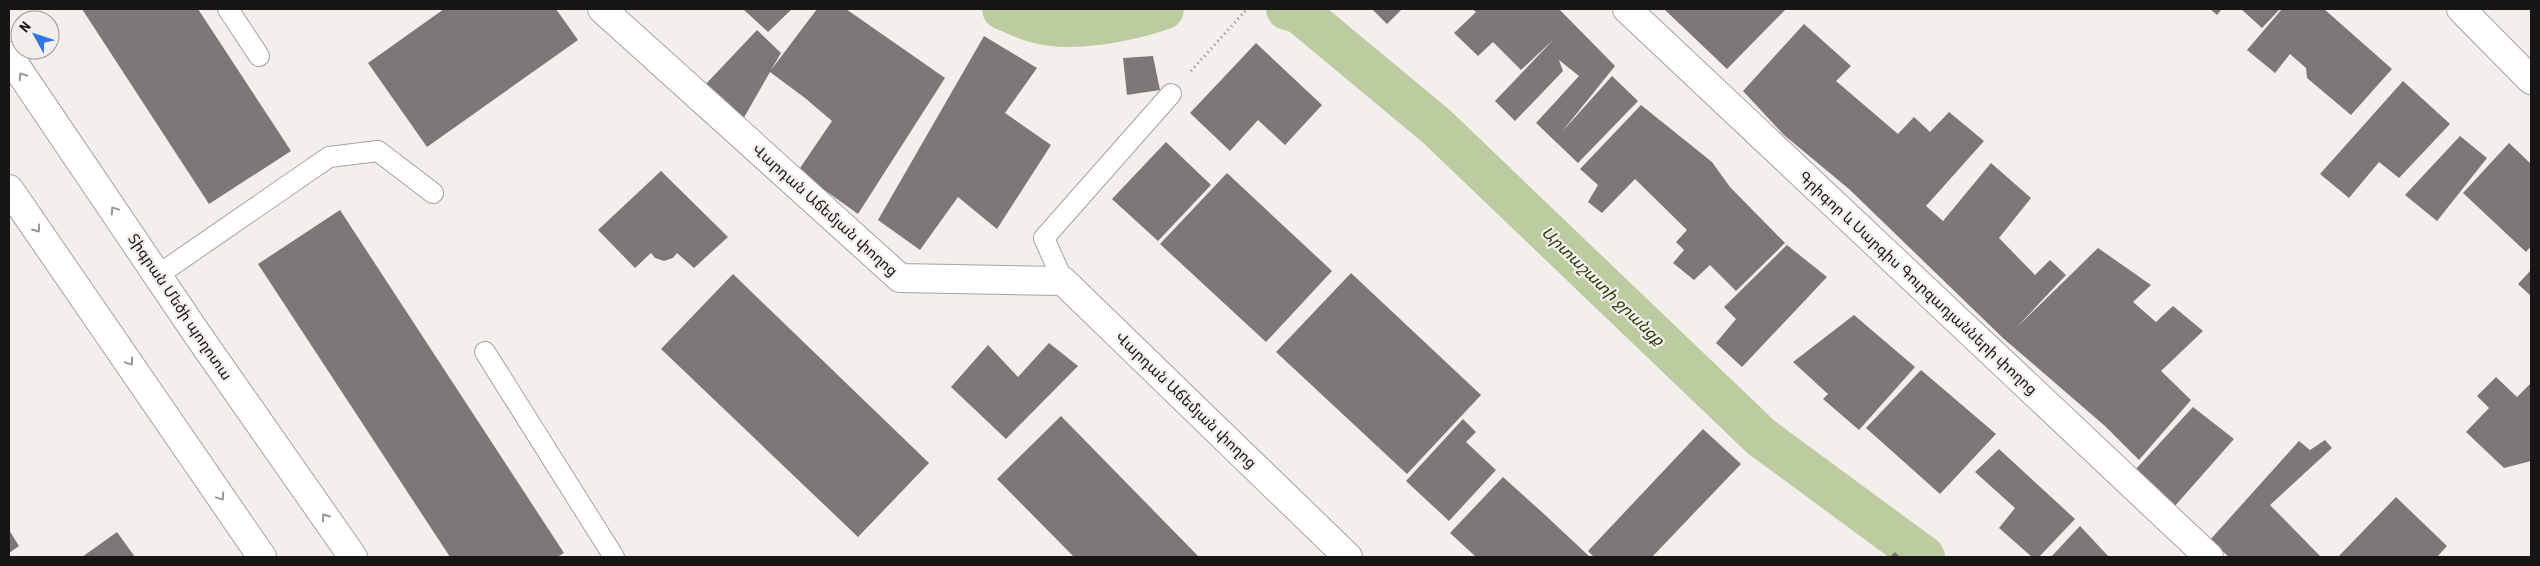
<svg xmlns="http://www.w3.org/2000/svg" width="2540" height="566" font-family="'Roboto Condensed','Noto Sans Armenian',sans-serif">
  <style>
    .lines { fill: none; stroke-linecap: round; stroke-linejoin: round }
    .canal { stroke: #bccca0; stroke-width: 42 }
    .building { fill: #7d7877 }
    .lane-casing { stroke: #a7a3a0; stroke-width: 22 }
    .street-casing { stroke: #a7a3a0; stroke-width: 30 }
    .primary-casing { stroke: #a7a3a0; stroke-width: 30 }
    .path { stroke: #898684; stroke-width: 3; stroke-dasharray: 1 4; stroke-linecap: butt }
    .lane { stroke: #fff; stroke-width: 20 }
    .street { stroke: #fff; stroke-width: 28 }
    .primary { stroke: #fff; stroke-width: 28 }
    .oneway { stroke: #979696 }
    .labels { text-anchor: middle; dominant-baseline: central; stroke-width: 4.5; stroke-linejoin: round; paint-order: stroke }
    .street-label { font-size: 15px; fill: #171615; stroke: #f3efec }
    .water-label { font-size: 16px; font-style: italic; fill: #2a3805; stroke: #f3efec }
  </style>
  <rect width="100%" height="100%" fill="#f3efec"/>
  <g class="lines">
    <path class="canal" d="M1003 9C1014 13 1025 19 1036 22 1072 32 1128 21 1163 9
      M1287 9 1300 13 1436 126 1761 437 1924 557"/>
  </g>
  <path class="building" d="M82 9H198L291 151 209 204Z
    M444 9H556L578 40 427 147 368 63Z
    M743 9H792L768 32Z
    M817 9H846L945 78 858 214 798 171 832 121 805 98 770 72 742 121 704 86 757 30 781 53 771 70Z
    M1372 9H1402L1387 24Z
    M1472 9H1559L1615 66 1561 133 1612 76 1638 101 1578 163 1536 123 1579 76 1559 60 1563 71 1515 121 1495 101 1554 39 1521 70 1493 42 1478 56 1454 33 1476 12Z
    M1664 9H1786L1727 69Z
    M2210 9H2222L2217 15Z
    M2241 9H2280L2262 28Z
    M2282 9H2324L2392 69 2351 115 2307 78 2306 68 2290 54 2275 73 2247 50Z
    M1804 24 1851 66 1836 81 1898 134 1914 117 1930 132 1949 112 1984 141 1926 206 1943 221 1991 163 2031 198 1999 238 2035 275 2050 260 2066 275 2016 328 2098 248 2151 285 2133 302 2156 322 2173 306 2203 331 2161 371 2191 400 2139 460 2105 426 2004 339 1849 189 1784 135 1743 91Z
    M984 36 1037 68 1005 113 1051 145 997 229 958 197 920 250 878 220Z
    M1256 43 1322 105 1285 145 1258 120 1230 151 1190 113Z
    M1153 56 1160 90 1127 95 1123 58Z
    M2403 81 2450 124 2399 178 2379 162 2349 198 2320 174Z
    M1641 105 1712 162 1730 187 1785 243 1736 291 1710 265 1694 280 1673 263 1684 250 1676 242 1687 230 1635 179 1602 213 1588 202 1598 185 1580 169Z
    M2460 136 2487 158 2437 221 2405 195Z
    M1166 142 1211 185 1158 241 1112 199Z
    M2509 143 2531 164V246L2526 252 2463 193Z
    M661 171 728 237 694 268 677 253 673 258 664 261 655 258 651 253 635 268 598 230Z
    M1227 173 1332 271 1266 342 1160 244Z
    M340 210 564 553 557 557H450L258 264Z
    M1787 245 1827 277 1742 367 1716 343 1736 319 1724 307Z
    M2531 270V296L2518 284Z
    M1351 273 1481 395 1407 474 1276 352Z
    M733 274 929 463 858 537 661 349Z
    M1854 315 1915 367 1859 430 1823 399 1828 394 1793 362Z
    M1049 343 1078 366 1006 439 951 387 988 345 1018 377Z
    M1921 370 1996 434 1940 494 1866 428Z
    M2496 377 2517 397 2531 383V461L2504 468 2466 432 2489 408 2477 396Z
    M2193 407 2234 439 2174 507 2134 471Z
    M1061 416 1199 557H1074L997 479Z
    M1463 419 1476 432 1466 442 1496 470 1449 521 1406 481Z
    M1703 429 1741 464 1652 557H1594L1588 551Z
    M2325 440 2332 448 2270 505 2320 556 2319 557H2229L2210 540 2299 441 2310 450Z
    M1999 449 2075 519 2039 557H2032L1999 528 2015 508 1975 472Z
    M1503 477 1544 514 1590 557H1476L1450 533Z
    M2396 497 2447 546 2437 557H2338Z
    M2080 526 2109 557H2051Z
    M9 530 19 546 9 553Z
    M117 532 135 557H82Z
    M1895 552 1900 557H1890Z"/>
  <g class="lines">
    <defs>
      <path id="lane" d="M228 9 259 56
        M158 275 329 157 378 151 433 193
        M1063 281 1044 238 1171 94
        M485 352 614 557"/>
      <path id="street" d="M602 9 900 278 1063 281 1348 557
        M1627 9 2209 557
        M2461 9 2531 80"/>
      <path id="primary" d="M9 56 197 334 353 557
        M9 189 262 557"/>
    </defs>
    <use href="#lane" class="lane-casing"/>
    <use href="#street" class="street-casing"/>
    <use href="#primary" class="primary-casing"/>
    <path class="path" d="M1191 71 1247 9"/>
    <use href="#lane" class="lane"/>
    <use href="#street" class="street"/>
    <use href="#primary" class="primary"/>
  </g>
  <defs><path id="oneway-chevron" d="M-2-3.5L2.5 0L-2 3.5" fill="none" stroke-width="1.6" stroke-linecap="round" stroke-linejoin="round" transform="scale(1.25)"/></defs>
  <g class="oneway">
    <use href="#oneway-chevron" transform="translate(22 76) rotate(-124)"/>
    <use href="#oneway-chevron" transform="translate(114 210) rotate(-124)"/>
    <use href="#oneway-chevron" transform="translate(37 229) rotate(55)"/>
    <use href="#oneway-chevron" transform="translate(130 362) rotate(56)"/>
    <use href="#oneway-chevron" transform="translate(221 497) rotate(56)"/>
    <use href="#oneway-chevron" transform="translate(325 517) rotate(-125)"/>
  </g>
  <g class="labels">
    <g class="street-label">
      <text transform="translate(825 210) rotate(42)">Վարդան Աճեմյան փողոց</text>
      <text transform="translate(1918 283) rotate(43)">Գրիգոր և Սարգիս Գուրզադյանների փողոց</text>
      <text transform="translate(180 307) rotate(56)">Տիգրան Մեծի պողոտա</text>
      <text transform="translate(1186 400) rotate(44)">Վարդան Աճեմյան փողոց</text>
    </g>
    <g class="water-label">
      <text transform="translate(1603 286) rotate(44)">Արտաշատի ջրանցք</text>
    </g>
  </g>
  <rect width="2540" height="566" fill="none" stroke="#171615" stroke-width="20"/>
  <g transform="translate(35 35) rotate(310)"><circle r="24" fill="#f3efec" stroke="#9b9896"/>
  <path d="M0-4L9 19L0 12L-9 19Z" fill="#3176e4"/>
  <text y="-8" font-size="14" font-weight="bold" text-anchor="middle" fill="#171615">N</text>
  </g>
</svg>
